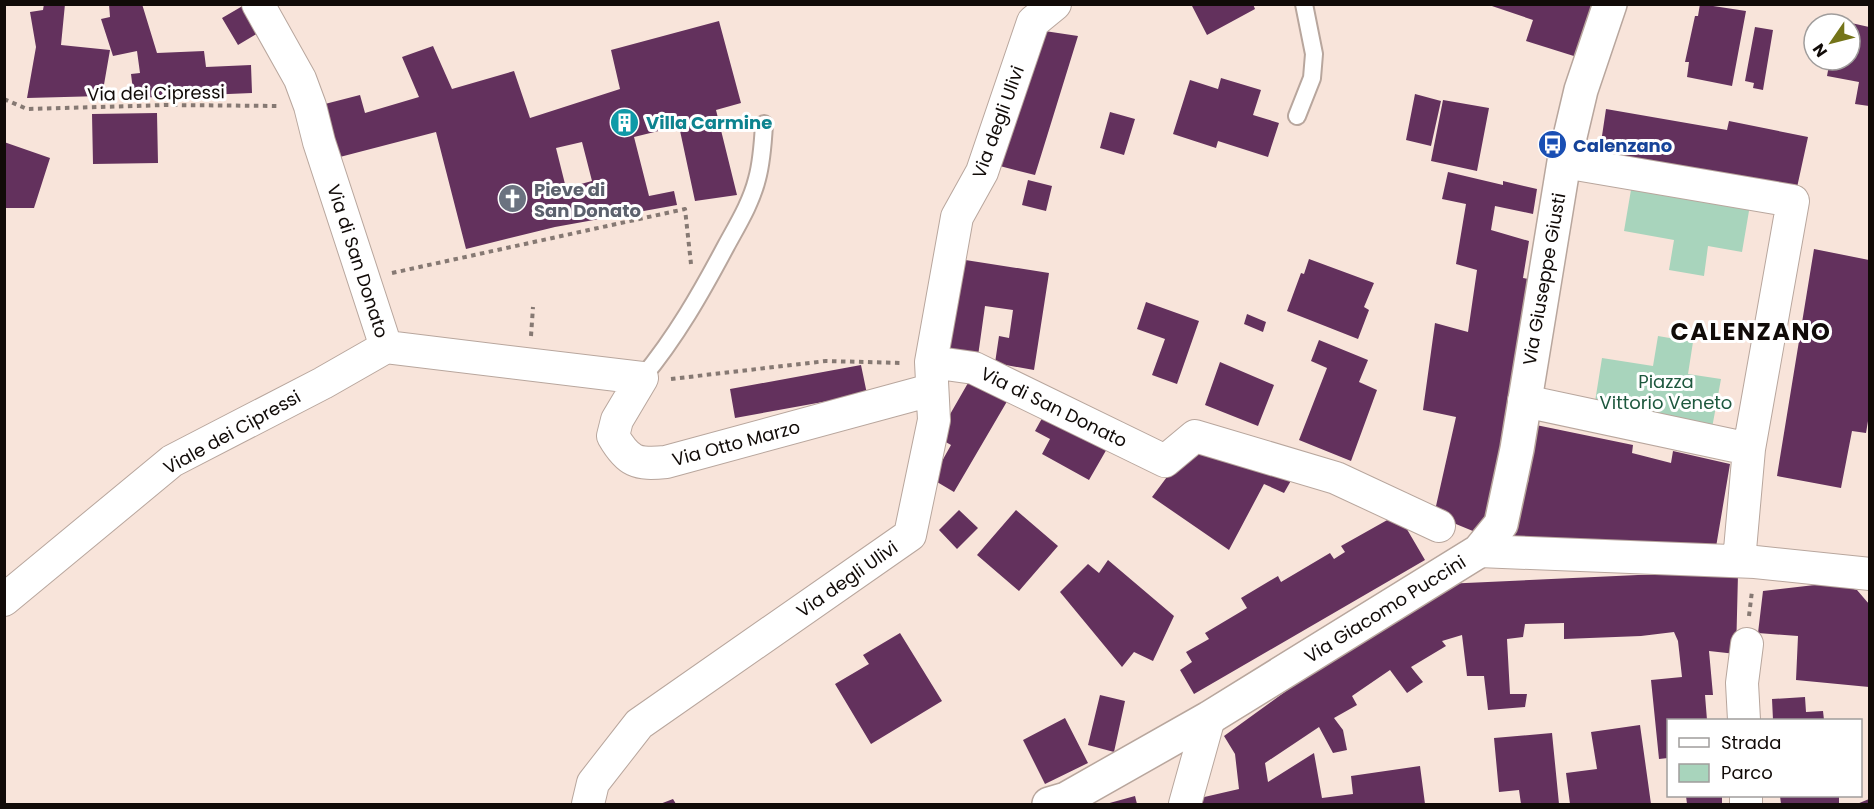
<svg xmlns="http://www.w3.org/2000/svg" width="1874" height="809" font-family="Poppins,sans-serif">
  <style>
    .green { fill: #a8d4bc }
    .building { fill: #63315d; fill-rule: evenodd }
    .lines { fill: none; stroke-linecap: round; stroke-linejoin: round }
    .lane-casing { stroke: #b8a69d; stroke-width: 20 }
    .street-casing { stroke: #b8a69d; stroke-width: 34 }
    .secondary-casing { stroke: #b8a69d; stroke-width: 36 }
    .path { stroke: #867973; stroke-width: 4; stroke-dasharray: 4.5 4.5; stroke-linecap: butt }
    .lane { stroke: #fff; stroke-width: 16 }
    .street { stroke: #fff; stroke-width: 32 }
    .secondary { stroke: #fff; stroke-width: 33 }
    .labels { text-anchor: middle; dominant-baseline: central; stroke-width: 6; stroke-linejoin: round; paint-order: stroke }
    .street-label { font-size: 18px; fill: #110b08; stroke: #fff }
    .culture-label { font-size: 18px; font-weight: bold; fill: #0d838f; stroke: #fff; text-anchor: start }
    .transit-label { font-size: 18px; font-weight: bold; fill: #164399; stroke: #fff; text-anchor: start }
    .worship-label { font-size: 18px; font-weight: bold; fill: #5b616d; stroke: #fff; text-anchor: start }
    .park-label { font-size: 18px; fill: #1e583e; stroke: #fff }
    .district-label { font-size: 24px; font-weight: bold; letter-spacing: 1.5px; fill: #110b08; stroke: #fff }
  </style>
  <rect width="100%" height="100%" fill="#f8e4da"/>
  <path class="green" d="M1632 184 1750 205 1742 252 1708 246 1704 276 1669 270 1674 240 1624 231Z
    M1658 336 1693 342 1688 374 1721 379 1712 428 1594 408 1602 358 1653 366Z"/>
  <path class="building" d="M44 4H65L61 45 110 50 102 96 27 98 36 47 30 12 43 10Z
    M109 4H142L157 53 204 51 206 67 251 65 252 93 134 98 131 74 140 73 137 51 113 56 101 19 110 17Z
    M246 4 263 30 238 45 222 18Z
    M1191 4H1253L1255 9 1207 35Z
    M1486 4H1593L1577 57 1526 41 1533 20Z
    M1700 4 1746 11 1732 86 1687 77 1689 62H1685L1695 16H1698Z
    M1838 20 1869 27V106L1855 104 1859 82 1827 76 1830 60H1850V24H1837Z
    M719 21 741 103 716 110 737 195 695 201 679 126 634 137 649 196 674 191 677 205 555 227 466 249 436 132 336 158 321 105 360 95 365 113 419 97 402 57 433 46 452 89 514 71 530 118 620 89 611 50ZM582 142 592 181 566 188 556 148Z
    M1755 27 1773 30 1763 90 1753 88 1754 83 1745 81Z
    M1038 30 1078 36 1035 175 996 165Z
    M1221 78 1261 90 1253 115 1279 123 1268 157 1218 141 1216 148 1173 134 1190 80 1218 89Z
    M1415 94 1441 101 1431 146 1406 140Z
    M1443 100 1489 108 1477 171 1431 161Z
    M1606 109 1727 130 1729 121 1808 137 1796 192 1599 156Z
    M1110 112 1135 119 1124 155 1100 148Z
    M157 113 158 163 93 164 92 114Z
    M4 142 50 158 34 208H4Z
    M1448 172 1503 185V181L1537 189 1533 214 1495 206 1491 230 1529 241 1523 278 1529 279 1508 438 1485 536 1434 515 1456 417 1423 410 1435 323 1468 332 1477 270 1456 264 1466 204 1442 199Z
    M1028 180 1052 186 1046 211 1022 205Z
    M1814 249 1869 260V415L1866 433 1852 431 1841 488 1777 476Z
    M959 259 1049 273 1034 370 995 363 999 336 1009 338 1013 310 985 306 978 356 945 351Z
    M1309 259 1374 283 1364 307 1369 310 1358 339 1287 311 1301 273 1304 274Z
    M1146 302 1199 321 1177 384 1152 375 1165 339 1137 329Z
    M1247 314 1266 322 1263 332 1244 324Z
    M1319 340 1368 360 1359 382 1377 390 1351 461 1299 440 1327 368 1311 361Z
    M1220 362 1274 385 1258 426 1205 405Z
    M861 365 867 394 735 418 730 389Z
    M972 376 1009 398 954 492 932 479 951 445 937 437Z
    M1046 411 1108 447 1089 480 1042 454 1050 439 1035 431Z
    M1536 425 1633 445 1632 453 1671 463 1673 451 1730 464 1715 553 1537 548 1499 532 1517 481 1528 483Z
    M1193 442 1293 477 1284 493 1264 484 1229 550 1152 497Z
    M959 510 978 528 957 549 939 530Z
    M1016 510 1058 546 1019 591 977 555Z
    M1398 514 1425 560 1194 694 1180 670 1192 662 1186 652 1209 639 1205 633 1247 608 1241 598 1278 576 1281 582 1330 553 1334 559 1345 552 1341 546Z
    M1108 560 1174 616 1153 661 1134 652 1122 667 1060 592 1088 564 1099 573Z
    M1738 574 1736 654 1709 651 1713 695H1705L1707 720H1668V758L1659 759 1651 680 1682 677 1678 641 1674 632 1641 636 1564 639V623L1525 624 1523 637 1507 639 1510 694H1527L1525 707 1488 710 1484 676H1467L1462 635 1442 641 1446 646 1411 667 1423 682 1407 693 1390 670 1352 696 1357 705 1334 718 1343 730 1347 750 1333 753 1319 727 1265 763 1268 782 1314 753 1322 798 1353 794 1351 776 1420 766 1425 804H1198L1200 798 1239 789 1235 754 1224 736 1326 662 1444 584 1638 575Z
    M1832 583 1857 590 1869 604V687L1796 680 1798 636 1758 633 1763 591Z
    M900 633 942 701 871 744 835 684 869 664 863 655Z
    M1100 695 1125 701 1114 752 1088 745Z
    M1805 697 1806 712 1823 711 1824 720H1773L1772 699Z
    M1065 718 1088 763 1045 784 1023 740Z
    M1640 725 1651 804H1570L1566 773 1597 769 1591 732Z
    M1552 733 1559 804H1521L1519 790 1499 792 1494 738Z
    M1135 796 1137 804H1106Z
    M1686 796H1722V804H1687Z
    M1780 796H1839V804H1781Z
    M673 799 676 804H660Z
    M1869 799V804H1857Z"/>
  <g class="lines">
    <defs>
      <path id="lane" d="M1297 116 1312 78 1314 54 1304 4
        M642 378C676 337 701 293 726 246 738 224 751 203 757 179 762 161 763 142 764 124"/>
      <path id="street" d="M258 4 300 79 310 106 319 142 386 347 642 378 617 420 613 436C628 462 637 465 666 462L931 390
        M1564 162 1793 201 1749 449 1739 561
        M931 362 974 368 1165 461 1195 436 1336 478 1439 526
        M1524 401 1749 449
        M1479 551 1755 562 1870 574
        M4 600 172 461 323 383 386 347
        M1744 720 1742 683 1747 644
        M1746 796V804
        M588 804 593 783 639 724 910 535 934 420 931 362 957 217 982 172 1033 22 1055 4
        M1185 804 1209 718"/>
      <path id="secondary" d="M1049 804 1066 799 1209 718 1479 551 1501 524 1517 449 1564 162 1581 90 1610 4"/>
    </defs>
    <use href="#lane" class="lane-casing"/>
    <use href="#street" class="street-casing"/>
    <use href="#secondary" class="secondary-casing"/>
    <path class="path" d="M4 99 27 109 168 105 278 106
      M392 273 685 209 691 264
      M531 336 533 307
      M671 379 826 361 903 363
      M1749 616 1752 591"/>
    <use href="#lane" class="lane"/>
    <use href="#street" class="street"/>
    <use href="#secondary" class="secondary"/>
  </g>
  <defs>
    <symbol id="building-disc" viewBox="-11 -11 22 22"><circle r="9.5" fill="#0f9aa8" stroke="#fff"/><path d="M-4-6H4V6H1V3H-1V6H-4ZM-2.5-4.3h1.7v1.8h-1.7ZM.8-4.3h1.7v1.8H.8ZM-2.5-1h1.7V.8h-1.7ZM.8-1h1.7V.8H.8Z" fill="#fff"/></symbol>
    <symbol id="bus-disc" viewBox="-11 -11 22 22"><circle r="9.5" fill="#1a4fb4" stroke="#fff"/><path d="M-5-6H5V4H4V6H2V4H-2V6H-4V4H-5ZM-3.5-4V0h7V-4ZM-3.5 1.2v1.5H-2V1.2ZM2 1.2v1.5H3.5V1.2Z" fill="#fff"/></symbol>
    <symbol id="church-disc" viewBox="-11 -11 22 22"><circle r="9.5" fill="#6b7280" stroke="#fff"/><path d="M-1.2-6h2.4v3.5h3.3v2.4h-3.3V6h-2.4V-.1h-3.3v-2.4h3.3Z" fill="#fff"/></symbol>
  </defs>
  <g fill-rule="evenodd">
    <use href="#building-disc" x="608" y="106" width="33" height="33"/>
    <use href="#bus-disc" x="1536" y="128" width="33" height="33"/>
    <use href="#church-disc" x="496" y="182" width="33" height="33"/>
  </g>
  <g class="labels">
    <g class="street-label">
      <text transform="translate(156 93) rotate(-1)">Via dei Cipressi</text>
      <text transform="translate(998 122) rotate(-70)">Via degli Ulivi</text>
      <text transform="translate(358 261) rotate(72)">Via di San Donato</text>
      <text transform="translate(1544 279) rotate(-80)">Via Giuseppe Giusti</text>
      <text transform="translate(1054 407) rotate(26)">Via di San Donato</text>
      <text transform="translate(232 432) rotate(-29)">Viale dei Cipressi</text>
      <text transform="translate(736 443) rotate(-15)">Via Otto Marzo</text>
      <text transform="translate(847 579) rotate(-35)">Via degli Ulivi</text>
      <text transform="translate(1385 609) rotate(-32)">Via Giacomo Puccini</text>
    </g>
    <g class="culture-label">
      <text x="646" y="122">Villa Carmine</text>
    </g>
    <g class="transit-label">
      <text x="1573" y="145">Calenzano</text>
    </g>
    <g class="worship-label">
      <text x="534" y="189">Pieve di<tspan x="534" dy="21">San Donato</tspan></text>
    </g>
    <g class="park-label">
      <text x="1666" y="381">Piazza<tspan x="1666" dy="21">Vittorio Veneto</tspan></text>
    </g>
    <g class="district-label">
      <text x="1751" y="331">CALENZANO</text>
    </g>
  </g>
  <rect width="1874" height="809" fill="none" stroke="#110b08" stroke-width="12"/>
  <rect x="1667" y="719" width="195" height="78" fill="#ffffff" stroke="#a09d9c" stroke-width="1.5"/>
  <rect x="1679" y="738" width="30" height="9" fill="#ffffff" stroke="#a09d9c" stroke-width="1.5"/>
  <text x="1721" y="749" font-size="18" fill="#110b08">Strada</text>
  <rect x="1679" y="764" width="30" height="18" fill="#a8d4bc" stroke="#a09d9c" stroke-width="1.5"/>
  <text x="1721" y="779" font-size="18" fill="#110b08">Parco</text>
  <g transform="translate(1832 42) rotate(235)"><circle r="28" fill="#ffffff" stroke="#a09d9c" stroke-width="1.5"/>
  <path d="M0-4.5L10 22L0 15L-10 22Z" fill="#747419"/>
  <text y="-9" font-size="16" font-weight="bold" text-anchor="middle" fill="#110b08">N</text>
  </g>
</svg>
